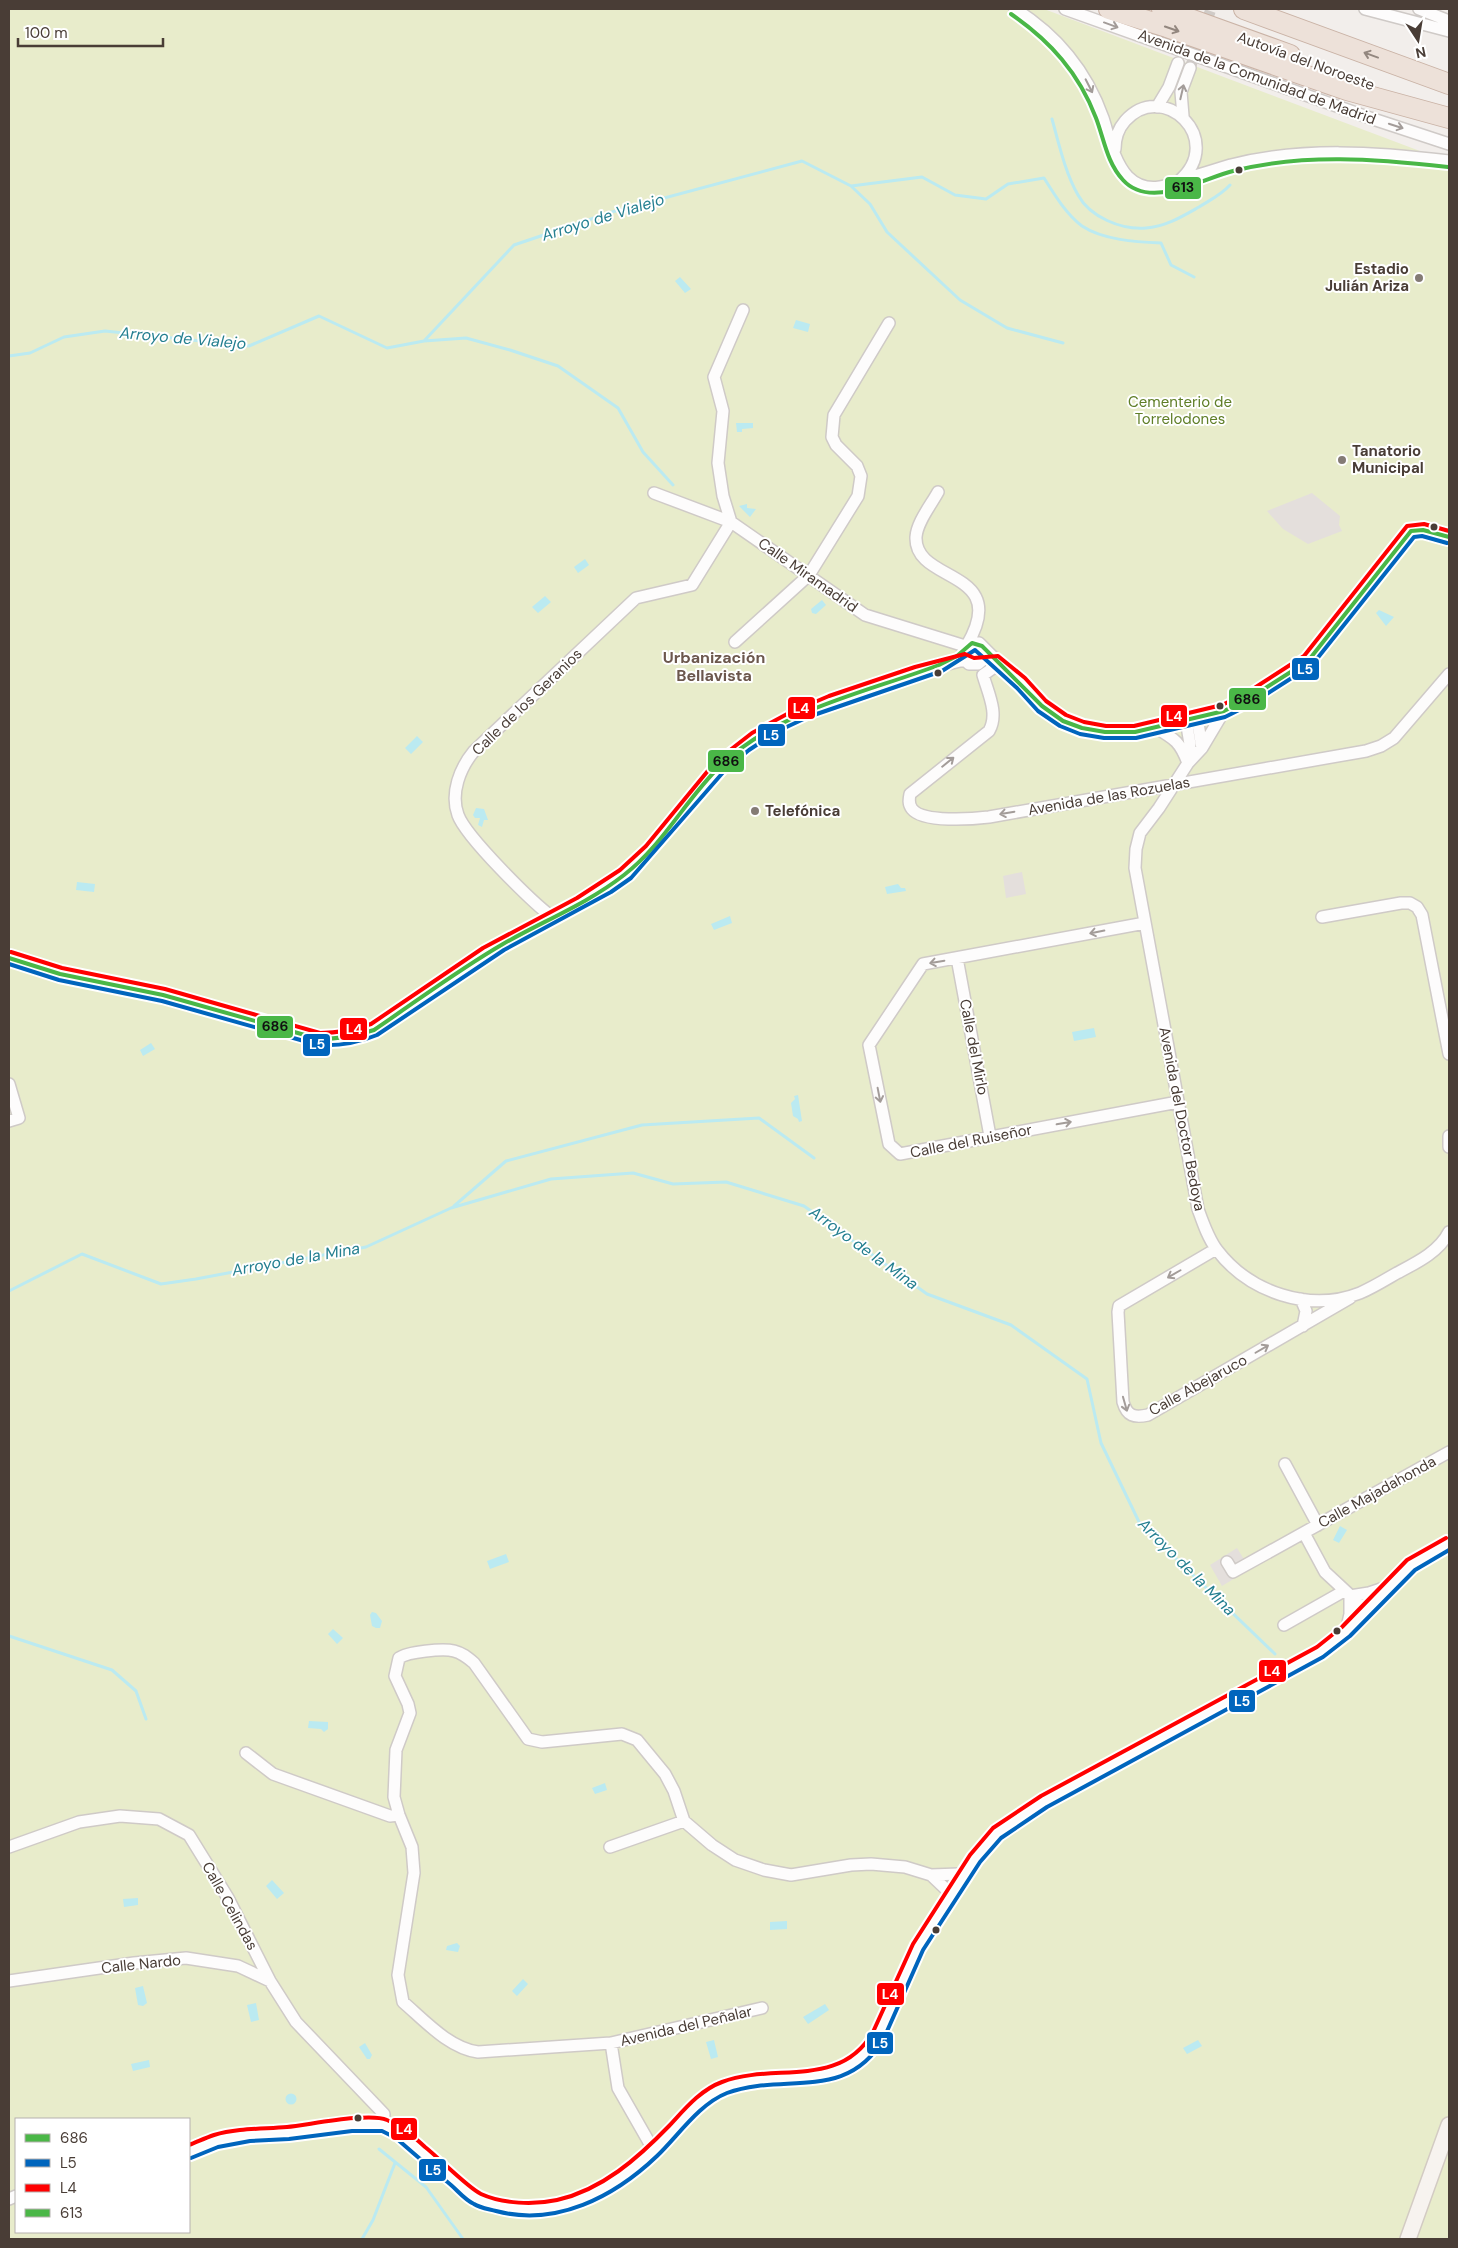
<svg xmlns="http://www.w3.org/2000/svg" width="1458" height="2248" font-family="'DM Sans',sans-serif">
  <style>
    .green { fill: #e8eccb; fill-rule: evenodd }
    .parking { fill: #e4dfdc }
    .water { fill: #bbeaf1 }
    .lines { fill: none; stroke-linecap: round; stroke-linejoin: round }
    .stream { stroke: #bbeaf1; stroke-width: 3 }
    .street-tunnel { stroke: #d0cbc7; stroke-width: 11; stroke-dasharray: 11 5.5; stroke-linecap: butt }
    .street-casing { stroke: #cfcac7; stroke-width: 14 }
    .secondary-casing { stroke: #d3cbc3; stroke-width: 18 }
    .highway-casing { stroke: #cab3a6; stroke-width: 22 }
    .street { stroke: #fdfcfc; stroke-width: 11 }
    .secondary { stroke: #f7f3ef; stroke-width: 15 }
    .highway { stroke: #ede1d9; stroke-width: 20 }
    .bus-1-casing { stroke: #fff; stroke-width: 8 }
    .bus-2-casing { stroke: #fff; stroke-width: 8 }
    .bus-3-casing { stroke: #fff; stroke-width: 8 }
    .bus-4-casing { stroke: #fff; stroke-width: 8 }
    .bus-1 { stroke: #4ab747; stroke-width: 4 }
    .bus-2 { stroke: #0065bd; stroke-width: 4 }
    .bus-3 { stroke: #f00; stroke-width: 4 }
    .bus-4 { stroke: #4ab747; stroke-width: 4 }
    .oneway { stroke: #a39c99 }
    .oneway2 { stroke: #93877f }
    .bus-dot { fill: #493d36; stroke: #fff; stroke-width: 2 }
    .poi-dot { fill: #847b75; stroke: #fff; stroke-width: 2 }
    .labels { text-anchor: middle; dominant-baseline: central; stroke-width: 4; stroke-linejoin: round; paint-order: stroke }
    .street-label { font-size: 15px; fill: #493d36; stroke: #fff }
    .poi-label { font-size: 15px; font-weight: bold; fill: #493d36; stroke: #fff; text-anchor: start }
    .park-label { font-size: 15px; fill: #5f7e27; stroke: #fff }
    .water-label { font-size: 16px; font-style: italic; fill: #247f90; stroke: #fff }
    .neighbourhood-label { font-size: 16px; font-weight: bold; fill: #6c574d; stroke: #fff }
    .line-badge { stroke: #fff; stroke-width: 2 }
    .badge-label { font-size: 14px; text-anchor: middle; font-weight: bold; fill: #fff }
    .pale-badge-label { font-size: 14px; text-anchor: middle; font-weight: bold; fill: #111 }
  </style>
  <rect width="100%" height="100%" fill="#f2eeeb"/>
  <path class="green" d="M9 9H1044L1449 162V2239H9ZM16 2119H189V2232H16Z"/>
  <path class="parking" d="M1312 493 1340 516 1339 525 1342 531 1308 544 1283 529 1267 511Z
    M1022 872 1026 894 1006 898 1003 876Z
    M1237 1548 1250 1569 1222 1586 1210 1565Z"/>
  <path class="water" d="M680 277 691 289 685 293 675 281Z
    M796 320 810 324 808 332 793 328Z
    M736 423H753V428L742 429V432H737Z
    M747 504V508L756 509 750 517 739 506Z
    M585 559 589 565 578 573 574 567Z
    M545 596 551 602 538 613 532 607Z
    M822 600 826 605 816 614 812 613 811 609Z
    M1379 610 1394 617 1386 626 1376 613Z
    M417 736 423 742 411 754 405 748Z
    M476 808 484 809 488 820H484L482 827 478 825 480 818H475L473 815Z
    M77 882 95 884 94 892 76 890Z
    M898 884 901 888H905L906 891 887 894 885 887Z
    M730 916 732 923 714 930 711 924Z
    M1094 1028 1096 1037 1074 1041 1072 1032Z
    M151 1043 155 1049 143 1056 140 1050Z
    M798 1095 802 1121 799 1122 798 1119 793 1116 791 1103 795 1099 794 1096Z
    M1340 1526 1347 1530 1339 1543 1333 1540Z
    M506 1554 509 1562 490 1569 487 1561Z
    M372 1612 376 1613 382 1621 380 1628H376L372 1626 370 1615Z
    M333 1629 343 1638 337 1644 328 1634Z
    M309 1721 328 1722V1729L324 1732 321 1729 308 1728Z
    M605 1783 607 1790 595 1794 592 1788Z
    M272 1880 284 1893 277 1899 266 1886Z
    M138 1898V1905L124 1907 123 1899Z
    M787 1921V1929L770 1930V1922Z
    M457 1943 460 1946 458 1952 446 1950 447 1946Z
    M523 1979 528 1984 517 1996 512 1991Z
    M143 1986 147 2003 143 2006 138 2005 135 1988Z
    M256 2003 259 2020 251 2022 247 2005Z
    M825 2004 829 2010 808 2024 803 2017Z
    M714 2040 718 2057 711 2059 706 2042Z
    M1198 2040 1202 2046 1187 2054 1183 2048Z
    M365 2043 372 2055 370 2059H367L359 2047Z
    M149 2060 150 2067 133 2071 131 2064Z
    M285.5 2099a5.5 5.5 0 1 1 11 0a5.5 5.5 0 1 1-11 0Z"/>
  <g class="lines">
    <path class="stream" d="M1052 119C1059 144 1065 172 1078 195 1090 217 1121 230 1146 228 1165 227 1183 216 1199 207 1210 200 1221 195 1230 185
      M851 186 870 204 887 232 960 300 1007 328 1063 343
      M424 341 466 338 510 350 558 366 618 408 643 452 673 485
      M9 356 30 353 64 337 105 331 249 346 319 316 387 348 424 341 514 245 612 212 802 161 851 186 922 177 955 195 986 199 1008 184 1044 178C1054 194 1066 214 1082 226 1103 240 1136 242 1161 243L1171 265 1194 277
      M454 1206 506 1161 642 1125 759 1118 814 1158
      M9 1291 82 1254 161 1284 196 1279 366 1247 451 1208 551 1179 633 1173 673 1184 726 1182 804 1206 927 1294 1011 1325 1087 1379 1101 1443 1140 1524 1275 1654
      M9 1636 112 1670 136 1691 146 1719
      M379 2149 426 2187 463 2239
      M362 2239 373 2220 395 2163"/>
    <path class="street-tunnel" d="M1190 68 1211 9"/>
    <defs>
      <path id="street" d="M1015 9C1057 36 1086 70 1103 118 1109 137 1114 162 1128 177 1148 197 1172 184 1195 176 1207 172 1219 169 1231 165 1303 147 1376 152 1449 161
        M1065 9 1370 118 1449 144
        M1365 9 1449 31
        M1419 9 1449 21
        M1157 107 1169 87 1178 63
        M1183 116 1181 92 1190 68
        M1115 149C1115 139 1118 129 1125 121 1163 78 1227 140 1179 181
        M938 492C931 505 917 522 916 537 914 584 1012 568 967 645
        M654 493 731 522 865 615 965 646
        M735 642 809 575 858 496 861 476 857 466 836 445 832 437 834 415 889 323
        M984 649V659L978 664H969C957 655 964 641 979 643L1042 706 1063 721 1082 728 1105 732H1135L1224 711 1248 699 1308 661 1411 531 1423 530 1449 537
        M1004 667 993 668 983 675C988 693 999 714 989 731L910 794C909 799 908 804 912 809 923 823 973 819 989 817L1366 751 1381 746 1394 738 1449 674
        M1224 711 1202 748 1188 763 1159 808 1140 833 1136 849 1135 868 1198 1209C1203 1223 1208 1238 1217 1250 1249 1292 1309 1313 1360 1293 1372 1288 1385 1280 1397 1273 1416 1263 1439 1252 1449 1232
        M1197 717 1202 748
        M1186 720 1190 744 1189 758
        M1156 728C1175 739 1180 742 1188 763
        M552 917C532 902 466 837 458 815 450 793 460 768 474 751L636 598 692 585 731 522 723 496 718 463 723 411 714 377 743 310
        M1322 917 1401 903H1410L1417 907 1422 915 1449 1054
        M1145 923 923 964 869 1045 889 1144 900 1154 1178 1102
        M9 958 60 974 163 995 319 1039C340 1040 355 1037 374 1030 417 1001 458 969 503 944 543 921 587 903 624 875 661 847 688 798 721 765 763 724 818 707 871 688 902 678 932 666 965 660
        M957 958 990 1136
        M9 1084 19 1118 9 1121
        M1449 1136V1147
        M1216 1249 1119 1306 1118 1312 1123 1402C1127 1416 1134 1418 1148 1415L1350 1298
        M1301 1299 1306 1311 1303 1326
        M1285 1464 1318 1525
        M1304 1533 1325 1572 1367 1611
        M1227 1562 1233 1572 1449 1452
        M1350 1596 1369 1593 1387 1587
        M1284 1625 1344 1591
        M1346 1632 1350 1614V1596
        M246 1753 273 1774 390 1816 399 1815
        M9 1847 79 1822 120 1816 159 1819 189 1835 228 1898 270 1981 296 2022 384 2114 383 2125
        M610 1847 684 1821
        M931 1875 952 1895
        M9 1981 134 1963 186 1958 238 1966 270 1981
        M762 2008 611 2043 478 2052C449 2048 425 2021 403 2002L398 1975 414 1873 412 1847 399 1815 394 1797 396 1750 410 1713 408 1704 395 1676 399 1658C407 1652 443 1648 454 1651 462 1653 467 1657 474 1663L528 1739 542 1742 622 1734 637 1740 665 1774 674 1791 684 1821 712 1845 735 1860 764 1870 791 1875 851 1865 871 1864 905 1867 931 1875 959 1874 964 1875
        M611 2043 618 2088 654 2151
        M189 2152 216 2141 249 2135 288 2133 352 2125H383L399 2133 477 2199C556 2228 613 2192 667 2137 684 2120 701 2098 723 2088 768 2068 836 2094 870 2048 882 2032 889 2009 898 1991 905 1976 911 1961 918 1947 930 1927 944 1908 956 1888 969 1868 979 1848 997 1833 1026 1809 1062 1793 1094 1775 1168 1733 1245 1694 1320 1652L1346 1632 1411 1565 1449 1543
        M9 2199 16 2196"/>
      <path id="secondary" d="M1408 2239 1449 2125"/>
      <path id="highway" d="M1109 9 1167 27 1347 90 1449 118
        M1162 9 1290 55
        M1244 9 1449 84"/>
    </defs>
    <use href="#street" class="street-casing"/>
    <use href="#secondary" class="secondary-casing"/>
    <use href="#highway" class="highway-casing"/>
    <use href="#street" class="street"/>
    <use href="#secondary" class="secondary"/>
    <use href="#highway" class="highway"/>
    <defs>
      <path id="bus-1" d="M1411 531 1423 530 1449 537
        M9 958 60 974 163 995 319 1039C338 1039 356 1036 374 1030 417 1001 458 970 503 944 543 921 587 904 624 875 663 845 686 799 721 765 781 709 865 693 939 665L957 656 972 643 982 646 1042 706 1063 721 1082 728 1105 732H1135L1224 711 1248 699 1308 661 1411 531"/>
      <path id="bus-2" d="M9 964 59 980 162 1001 318 1045C338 1046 358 1043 377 1035L504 950 611 892 631 878 726 769 749 750 778 731 808 717 942 671 975 650 1017 688 1038 711 1060 726 1080 734 1104 738H1136L1225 717 1251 704 1312 665 1414 537 1422 536 1447 543
        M191 2158 218 2147 250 2141 289 2139 352 2131H382L396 2138C414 2154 432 2169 451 2185 458 2191 465 2200 474 2204 480 2208 489 2209 496 2211 556 2227 614 2197 657 2156 678 2136 699 2104 727 2093 784 2072 847 2103 884 2038L923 1950 980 1862 1001 1838 1047 1807 1323 1657 1350 1636 1415 1570 1449 1550"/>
      <path id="bus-3" d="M11 952 62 968 165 989 320 1033C338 1033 354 1030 371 1024L483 948 577 898 620 870 646 846 716 761 752 733 789 713 829 696 915 667 965 654 974 658 998 656 1025 678 1046 701 1066 715 1084 722 1106 726H1134L1222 705 1245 694 1304 656 1407 526 1424 524 1449 531
        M189 2145C197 2142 205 2138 214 2135 237 2128 263 2129 287 2127 309 2125 369 2112 387 2120 402 2126 413 2136 425 2147 438 2157 468 2188 481 2194 503 2204 534 2205 557 2200 602 2190 638 2158 669 2126 684 2110 700 2090 722 2082 774 2062 840 2090 873 2032L913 1944 970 1855 993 1828 1041 1796 1317 1647 1342 1627 1407 1560 1446 1538"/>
      <path id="bus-4" d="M1011 14C1050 41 1079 73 1096 118 1104 139 1107 163 1123 180 1150 210 1201 179 1233 171 1303 153 1377 159 1448 167"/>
    </defs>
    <use href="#bus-1" class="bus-1-casing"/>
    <use href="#bus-2" class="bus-2-casing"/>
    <use href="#bus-3" class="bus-3-casing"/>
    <use href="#bus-4" class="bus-4-casing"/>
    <use href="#bus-1" class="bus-1"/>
    <use href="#bus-2" class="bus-2"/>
    <use href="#bus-3" class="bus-3"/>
    <use href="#bus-4" class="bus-4"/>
  </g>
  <defs><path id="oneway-shaft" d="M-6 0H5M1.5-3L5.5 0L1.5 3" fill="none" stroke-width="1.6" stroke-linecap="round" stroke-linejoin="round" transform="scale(1.25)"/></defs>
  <g class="oneway">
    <use href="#oneway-shaft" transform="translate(1111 25) rotate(20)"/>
    <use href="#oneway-shaft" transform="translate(1089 86) rotate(63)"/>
    <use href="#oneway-shaft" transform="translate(1182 92) rotate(-77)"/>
    <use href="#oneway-shaft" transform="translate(1396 126) rotate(18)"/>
    <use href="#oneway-shaft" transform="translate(948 762) rotate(-39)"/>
    <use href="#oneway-shaft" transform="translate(1007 813) rotate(170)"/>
    <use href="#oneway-shaft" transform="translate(1097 932) rotate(169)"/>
    <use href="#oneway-shaft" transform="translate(937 962) rotate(170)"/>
    <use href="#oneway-shaft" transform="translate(879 1095) rotate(79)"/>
    <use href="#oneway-shaft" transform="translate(1064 1123) rotate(-10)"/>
    <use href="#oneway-shaft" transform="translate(1174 1274) rotate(150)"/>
    <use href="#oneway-shaft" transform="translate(1262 1349) rotate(-30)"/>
    <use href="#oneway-shaft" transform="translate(1125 1404) rotate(74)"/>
  </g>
  <g class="oneway2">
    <use href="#oneway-shaft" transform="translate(1172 29) rotate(19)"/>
    <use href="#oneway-shaft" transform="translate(1371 55) rotate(-160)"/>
  </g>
  <g class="bus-dot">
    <circle cx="1239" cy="170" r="4.5"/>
    <circle cx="1434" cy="527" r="4.5"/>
    <circle cx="938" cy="673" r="4.5"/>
    <circle cx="1220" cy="706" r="4.5"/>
    <circle cx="1337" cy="1631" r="4.5"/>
    <circle cx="936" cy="1930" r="4.5"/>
    <circle cx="358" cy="2118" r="4.5"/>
  </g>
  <g class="poi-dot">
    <circle cx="1419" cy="278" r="5"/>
    <circle cx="1342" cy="460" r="5"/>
    <circle cx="755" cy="811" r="5"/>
  </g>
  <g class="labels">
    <g class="street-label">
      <text transform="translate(1306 61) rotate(20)">Autovía del Noroeste</text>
      <text transform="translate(1257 77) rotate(20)">Avenida de la Comunidad de Madrid</text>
      <text transform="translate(808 575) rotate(35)">Calle Miramadrid</text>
      <text transform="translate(527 702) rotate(-44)">Calle de los Geranios</text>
      <text transform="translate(1109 796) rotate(-10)">Avenida de las Rozuelas</text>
      <text transform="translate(974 1047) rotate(79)">Calle del Mirlo</text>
      <text transform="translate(1182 1119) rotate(79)">Avenida del Doctor Bedoya</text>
      <text transform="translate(971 1141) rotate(-11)">Calle del Ruiseñor</text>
      <text transform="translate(1198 1385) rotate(-29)">Calle Abejaruco</text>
      <text transform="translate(1377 1492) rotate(-29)">Calle Majadahonda</text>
      <text transform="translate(230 1906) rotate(61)">Calle Celindas</text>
      <text transform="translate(141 1964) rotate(-6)">Calle Nardo</text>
      <text transform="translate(686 2026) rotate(-13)">Avenida del Peñalar</text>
    </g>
    <g class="poi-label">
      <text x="1409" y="269" text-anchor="end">Estadio<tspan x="1409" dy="17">Julián Ariza</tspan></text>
      <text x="1352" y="451">Tanatorio<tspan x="1352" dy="17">Municipal</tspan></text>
      <text x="765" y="811">Telefónica</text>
    </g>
    <g class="park-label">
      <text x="1180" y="402">Cementerio de<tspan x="1180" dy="17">Torrelodones</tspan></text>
    </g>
    <g class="water-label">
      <text transform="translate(603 217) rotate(-17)">Arroyo de Vialejo</text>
      <text transform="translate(183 338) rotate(5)">Arroyo de Vialejo</text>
      <text transform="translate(864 1248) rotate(36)">Arroyo de la Mina</text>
      <text transform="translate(296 1259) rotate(-10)">Arroyo de la Mina</text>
      <text transform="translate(1187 1567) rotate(45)">Arroyo de la Mina</text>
    </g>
    <g class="neighbourhood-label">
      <text x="714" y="657">Urbanización<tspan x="714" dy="18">Bellavista</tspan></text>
    </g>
  </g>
  <g class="line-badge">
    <rect x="1164" y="176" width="38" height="24" rx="5" fill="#4ab747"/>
    <rect x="1291" y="657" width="29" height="24" rx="5" fill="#0065bd"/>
    <rect x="1228" y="687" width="39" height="24" rx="5" fill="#4ab747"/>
    <rect x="787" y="696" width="29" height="24" rx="5" fill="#f00"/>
    <rect x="1160" y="704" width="28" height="24" rx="5" fill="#f00"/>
    <rect x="757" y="723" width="29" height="24" rx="5" fill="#0065bd"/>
    <rect x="707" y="749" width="38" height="24" rx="5" fill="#4ab747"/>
    <rect x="256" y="1015" width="38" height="24" rx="5" fill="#4ab747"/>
    <rect x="339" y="1017" width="29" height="24" rx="5" fill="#f00"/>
    <rect x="302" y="1033" width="29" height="24" rx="5" fill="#0065bd"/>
    <rect x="1258" y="1659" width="29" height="24" rx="5" fill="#f00"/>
    <rect x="1228" y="1689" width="28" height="24" rx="5" fill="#0065bd"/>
    <rect x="876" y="1982" width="29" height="24" rx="5" fill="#f00"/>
    <rect x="866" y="2031" width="28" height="24" rx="5" fill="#0065bd"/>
    <rect x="390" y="2117" width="28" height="24" rx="5" fill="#f00"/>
    <rect x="418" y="2158" width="29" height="24" rx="5" fill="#0065bd"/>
  </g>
  <g class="badge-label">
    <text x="1305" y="674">L5</text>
    <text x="801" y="713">L4</text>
    <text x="1174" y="721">L4</text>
    <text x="771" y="740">L5</text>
    <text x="354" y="1034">L4</text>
    <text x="317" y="1049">L5</text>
    <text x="1272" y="1676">L4</text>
    <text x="1242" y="1706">L5</text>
    <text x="890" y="1999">L4</text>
    <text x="880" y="2048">L5</text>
    <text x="404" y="2134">L4</text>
    <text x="433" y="2175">L5</text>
  </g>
  <g class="pale-badge-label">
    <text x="1183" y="192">613</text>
    <text x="1247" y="704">686</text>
    <text x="726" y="766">686</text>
    <text x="275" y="1031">686</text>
  </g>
  <rect width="1458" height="2248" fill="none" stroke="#493d36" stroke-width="20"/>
  <rect x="15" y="2118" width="175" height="115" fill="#ffffff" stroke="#b6b1af"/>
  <rect x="25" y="2134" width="25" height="8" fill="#4ab747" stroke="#b6b1af"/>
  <text x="60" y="2143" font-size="15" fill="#493d36">686</text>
  <rect x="25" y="2159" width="25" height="8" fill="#0065bd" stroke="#b6b1af"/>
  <text x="60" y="2168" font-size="15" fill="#493d36">L5</text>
  <rect x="25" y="2184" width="25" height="8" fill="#ff0000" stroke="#b6b1af"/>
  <text x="60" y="2193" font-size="15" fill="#493d36">L4</text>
  <rect x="25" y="2209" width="25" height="8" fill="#4ab747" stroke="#b6b1af"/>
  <text x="60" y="2218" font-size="15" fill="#493d36">613</text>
  <g transform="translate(1418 40) rotate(168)" stroke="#ffffff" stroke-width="4" paint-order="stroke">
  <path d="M0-4L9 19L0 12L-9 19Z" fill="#493d36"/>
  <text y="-8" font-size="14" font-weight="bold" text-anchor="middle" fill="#493d36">N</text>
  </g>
  <path d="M18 38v8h145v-8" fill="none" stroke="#493d36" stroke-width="2.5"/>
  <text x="25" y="38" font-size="15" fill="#493d36" stroke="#ffffff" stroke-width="4" paint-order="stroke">100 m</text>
</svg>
